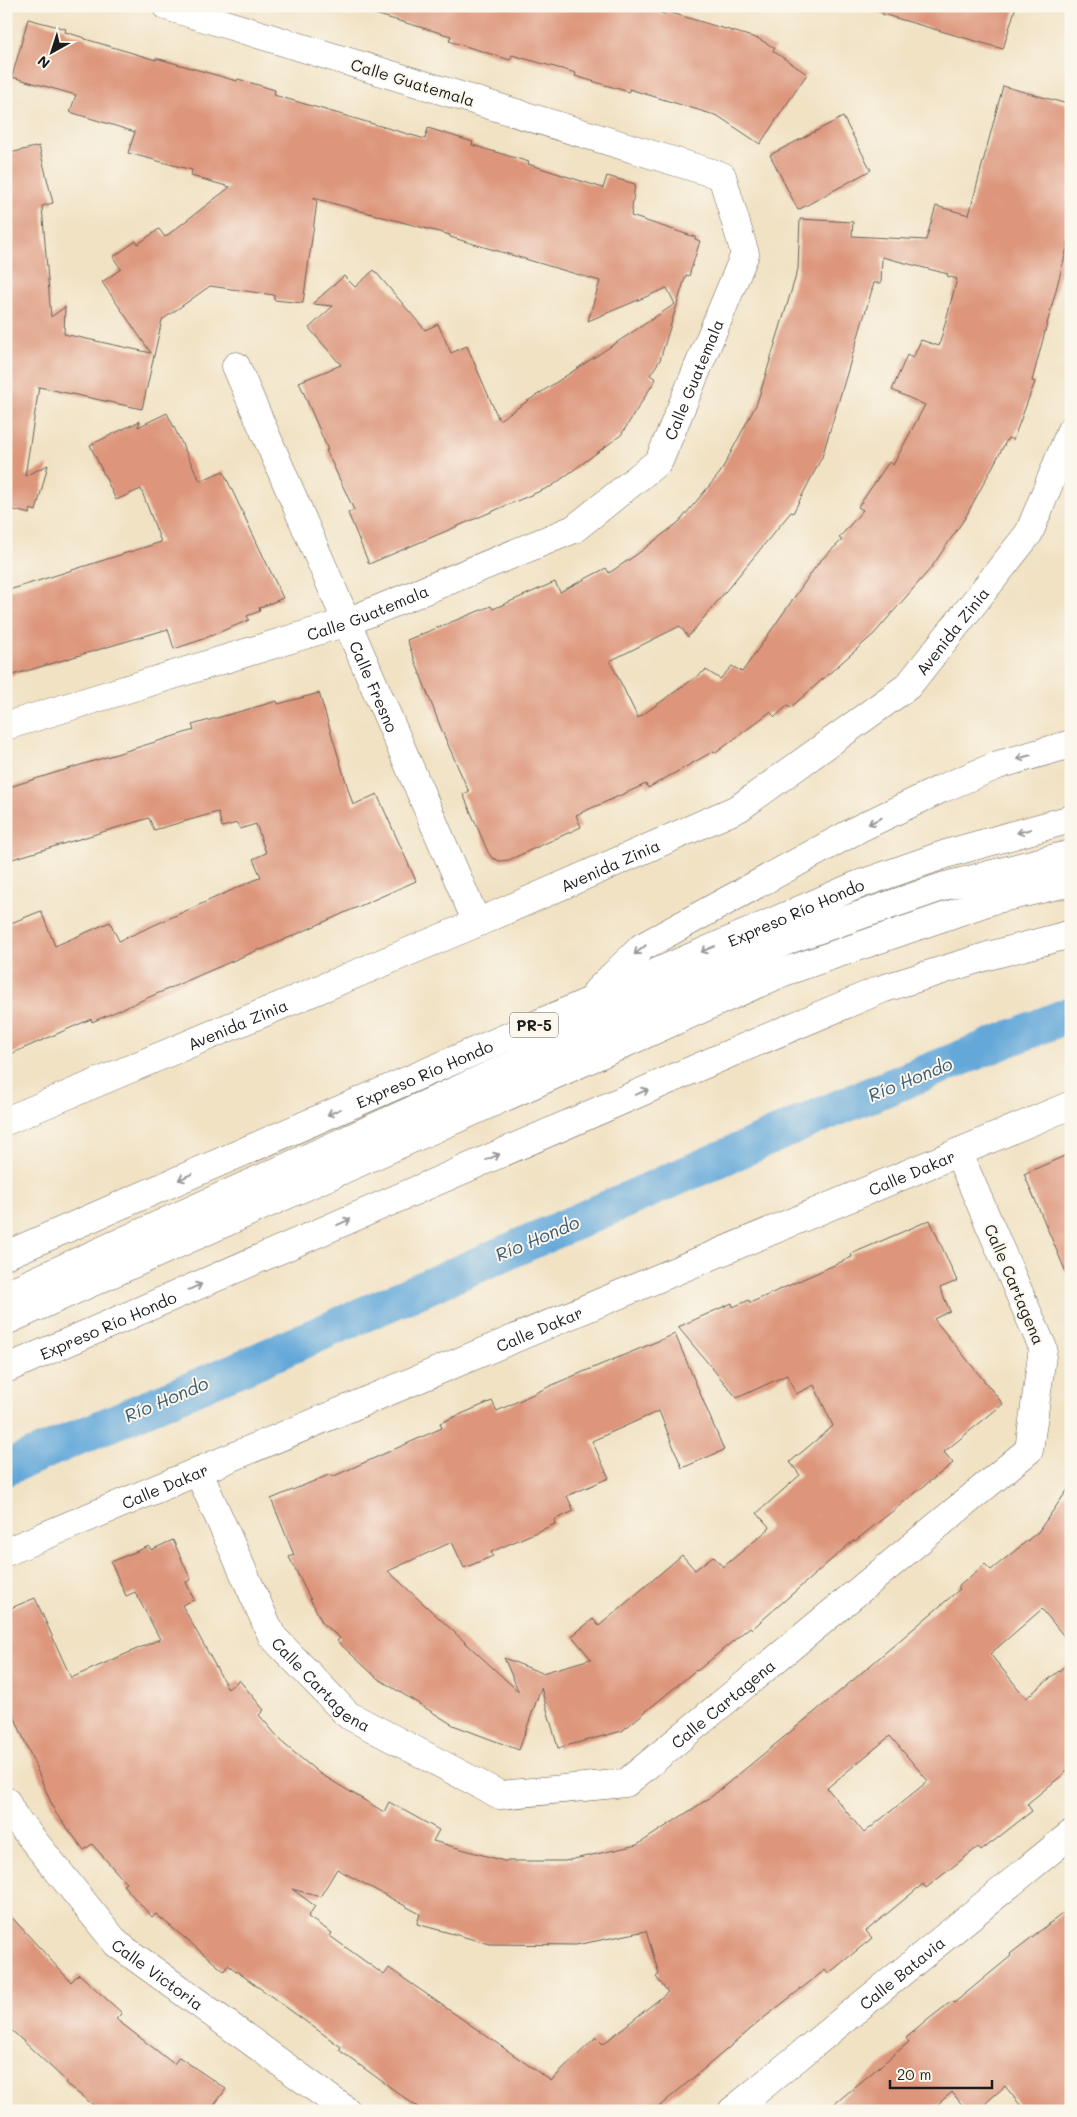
<svg xmlns="http://www.w3.org/2000/svg" width="1077" height="2117" font-family="Mali,sans-serif">
  <style>
    .lines { fill: none; stroke-linecap: round; stroke-linejoin: round }
    .canal { stroke: #64a8d9; stroke-width: 36 }
    .building { fill: #dd967b; fill-rule: evenodd }
    .minor-casing { stroke: #676157; stroke-width: 29 }
    .highway-casing { stroke: #676157; stroke-width: 29 }
    .minor { stroke: #fff; stroke-width: 28 }
    .highway { stroke: #fff; stroke-width: 28 }
    .oneway { stroke: #999 }
    .labels { text-anchor: middle; dominant-baseline: central; stroke-width: 4; stroke-linejoin: round; paint-order: stroke }
    .shield { fill: #fbf7ec; stroke: #5f5e5a; stroke-width: 1 }
    .shield-label { font-size: 15px; font-weight: bold; fill: #1c1c1c }
    .street-label { font-size: 16px; fill: #1c1c1c; stroke: #fbf7ec }
    .water-label { font-size: 18px; font-style: italic; fill: #3c5b71; stroke: #fbf7ec }
  </style>
  <rect width="100%" height="100%" fill="#fbf7ec"/>
  <filter id="ink" filterUnits="userSpaceOnUse"><feTurbulence type="fractalNoise" baseFrequency=".02" numOctaves="2"/><feDisplacementMap in="SourceGraphic" scale="10" xChannelSelector="R" yChannelSelector="G"/><feConvolveMatrix kernelMatrix="1 2 1 2 8 2 1 2 1" color-interpolation-filters="sRGB"/></filter>
  <filter id="wash" filterUnits="userSpaceOnUse"><feTurbulence type="fractalNoise" baseFrequency=".0096" numOctaves="4" result="noise"/><feDisplacementMap in="SourceGraphic" scale="20" xChannelSelector="R" yChannelSelector="G"/><feGaussianBlur stdDeviation="1.12" result="paint"/><feColorMatrix in="noise" values="0 0 0 0 0 0 0 0 0 0 0 0 0 0 0 0 0 1.4 0 .05"/><feComposite in="paint" operator="in"/></filter>
  <g filter="url(#wash)">
    <rect width="100%" height="100%" fill="#f1e2c4"/>
    <g class="lines">
      <path class="canal" d="M6 1468 241 1368 835 1109 1071 1014"/>
    </g>
    <g id="blocks">
      <path class="building" d="M376 6H637L664 14 665 11 759 39 775 48 773 51 807 74 760 144 718 116 629 89V92L575 76 576 73 512 55 510 60 449 41 451 36 375 14Z
        M884 6H1016L1003 49 882 14Z
        M28 19 66 29 65 32 85 38V39L156 60V58L237 81 238 79 275 90 274 95 425 139 428 128 473 142 472 145 529 162 528 164 603 188 607 176 635 184 631 216 695 237V239L700 241 689 276 686 275 660 360 650 375 656 379 621 435 552 486 369 564 348 513 354 510 326 450H328L299 382 341 365 309 328 333 306 312 304 344 276 355 287 374 270 425 330 438 324 451 353 467 346 499 420 675 304 667 288 588 321 600 281 450 237V235L313 198 317 202 303 303 274 300V295L210 286 162 320 142 409 39 387 25 476 48 465 36 511 31 509 30 514 6 508V154L39 146 53 203 42 206 51 317 65 307 64 334 151 353 102 282 121 269 113 257 136 241 138 244 159 229 165 237 230 187 191 176 192 170 128 153 135 132 70 112 76 95 12 77Z
        M1003 86 1071 105V233L1032 381 1035 382 1013 440 1008 438 965 518 931 568 874 634 790 708 788 705 775 717 770 712 716 753 714 751 648 788 646 784 576 815 581 827 509 860 500 861 492 858 488 852 463 794 469 792 442 731 407 640 491 606 493 609 555 582 560 592 606 568 609 573 636 555 679 522 720 473 757 403 798 269 800 219 853 222 852 236 926 240 936 206 969 215ZM882 257 948 274 947 276 957 279 939 346 921 340 913 358 907 355 892 390 925 405 893 465 889 462 858 507 863 510 839 538 842 540 819 562 742 672 732 666 720 679 706 670 638 718 610 661 680 626 688 637 791 512 793 513 822 457 874 283H881Z
        M843 117 871 170 798 210 770 155Z
        M167 413 200 481 223 471 283 598 259 608 260 611 247 616 249 620 198 641 174 649 168 629 6 677V591L161 542 141 489 116 500 90 445 140 421 138 427Z
        M319 693 353 805 377 794 416 881 261 950 260 949 92 1022 91 1019 6 1056V925L41 911 55 946 110 922 119 941 261 877 253 859 266 853 256 824 240 829 237 823 222 827 218 812 154 830 149 818 6 861V788L194 730 192 725 277 701 278 704Z
        M1071 1153V1284L1024 1174Z
        M930 1220 957 1281 940 1288 950 1311 934 1319 1003 1404 944 1452 953 1463 855 1541 854 1540 752 1629 750 1627 697 1671 696 1670 622 1731 558 1748 541 1688 519 1750 453 1725 377 1678 337 1641 340 1638 323 1624 289 1557 294 1555 271 1499 331 1474 332 1477 442 1428 440 1423 492 1401 497 1411 559 1382 675 1334 724 1450 682 1468 659 1411 592 1441 609 1478 567 1496 574 1511 554 1520 555 1524 491 1552 493 1556 464 1568 452 1542 388 1571 519 1692 504 1658 542 1673 591 1659 572 1636 593 1619 599 1626 682 1555 695 1570 713 1556 723 1567 770 1528 757 1513 800 1475 790 1462 833 1426 814 1385 796 1394 787 1375 737 1398 678 1327 732 1303 733 1307 749 1300 750 1303 852 1257 851 1254Z
        M1071 1485V1645L1042 1609 990 1654 1026 1698 1071 1661V1768L1027 1804 1032 1811 981 1851 978 1847 926 1888 923 1884 866 1931 872 1938 828 1974 825 1970 765 2017 654 2111H423L339 2050 341 2047 228 1965 224 1971 156 1914 152 1917 123 1885 126 1883 92 1844 84 1850 55 1812 6 1697V1610L35 1598 71 1678 160 1639 135 1592 126 1596 111 1562 149 1546 151 1550 173 1540 191 1580 186 1582 194 1600 182 1605 228 1689 239 1680 264 1710 259 1715 285 1745 319 1773 384 1812 389 1802 439 1830 433 1841 504 1861H565L637 1845 711 1797 839 1692 960 1589 958 1587 985 1564 991 1570 1038 1532ZM890 1736 928 1781 864 1833 827 1788ZM337 1869 420 1914 417 1924 490 1944 576 1945 646 1931 659 1974 656 1977 668 1992 603 2044 596 2037 551 2081 389 1968 384 1975 330 1936 332 1933 308 1917 315 1906 292 1889 320 1897Z
        M1071 1907V2111H1025L1005 2086 977 2111H967L952 2092 930 2111H826L909 2042 906 2038 930 2018 952 2001 954 2003 1011 1956 1010 1954Z
        M6 1911 71 1982 79 1974 122 2013 116 2019 174 2064 179 2057 226 2089 210 2111H101L65 2083 66 2081 6 2025Z"/>
    </g>
  </g>
  <g filter="url(#ink)">
    <use href="#blocks" fill-opacity="0" stroke="#676157" stroke-width="1"/>
    <g class="lines">
      <defs>
        <g id="minor">
          <path id="s1" d="M236 366 477 923"/>
          <path id="s2" d="M6 726 347 622 574 529 659 461 745 254 722 176 166 6"/>
          <path id="s3" d="M6 1121 477 923 739 808 908 686 1029 533 1071 430"/>
          <path id="s4" d="M198 1471 272 1636 348 1715 500 1795 626 1783 1029 1450 1043 1348 958 1152"/>
          <path id="s5" d="M6 1552 1071 1105"/>
          <path id="s6" d="M6 1801 13 1815 117 1944 347 2111"/>
          <path id="s7" d="M732 2111 1071 1834"/>
        </g>
        <g id="highway">
          <path d="M597 991 642 947 860 828 941 789 998 765 1071 744"/>
          <path id="s8" d="M6 1255 855 886 949 853 1071 819"/>
          <path d="M6 1294 791 939 945 886 1071 854"/>
          <path d="M6 1321 784 972 993 900 1071 882"/>
          <path id="s9" d="M6 1369 731 1053 882 989 988 956 1071 934"/>
        </g>
      </defs>
      <use href="#minor" class="minor-casing"/>
      <use href="#highway" class="highway-casing"/>
      <use href="#minor" class="minor"/>
      <use href="#highway" class="highway"/>
    </g>
    <defs><path id="oneway-shaft" d="M-6 0H5M1.5-3L5.5 0L1.5 3" fill="none" stroke-width="1.6" stroke-linecap="round" stroke-linejoin="round" transform="scale(1.25)"/></defs>
    <g class="oneway">
      <use href="#oneway-shaft" transform="translate(1024 757) rotate(164)"/>
      <use href="#oneway-shaft" transform="translate(875 821) rotate(154)"/>
      <use href="#oneway-shaft" transform="translate(1024 831) rotate(164)"/>
      <use href="#oneway-shaft" transform="translate(708 949) rotate(157)"/>
      <use href="#oneway-shaft" transform="translate(640 950) rotate(141)"/>
      <use href="#oneway-shaft" transform="translate(642 1092) rotate(-24)"/>
      <use href="#oneway-shaft" transform="translate(334 1112) rotate(156)"/>
      <use href="#oneway-shaft" transform="translate(493 1157) rotate(-24)"/>
      <use href="#oneway-shaft" transform="translate(185 1177) rotate(156)"/>
      <use href="#oneway-shaft" transform="translate(344 1222) rotate(-24)"/>
      <use href="#oneway-shaft" transform="translate(195 1287) rotate(-24)"/>
    </g>
  </g>
  <g class="labels">
    <rect class="shield" x="510" y="1012.5" width="48" height="25" rx="4"/>
    <g class="shield-label">
      <text x="534" y="1025">PR-5</text>
    </g>
    <g class="street-label">
      <text transform="translate(413 82) rotate(17)">Calle Guatemala</text>
      <text stroke="none"><textPath href="#s2" startOffset="799">Calle Guatemala</textPath></text>
      <text stroke="none"><textPath href="#s2" startOffset="379">Calle Guatemala</textPath></text>
      <text stroke="none"><textPath href="#s3" startOffset="1076">Avenida Zinia</textPath></text>
      <text stroke="none"><textPath href="#s1" startOffset="349">Calle Fresno</textPath></text>
      <text stroke="none"><textPath href="#s3" startOffset="656">Avenida Zinia</textPath></text>
      <text stroke="none"><textPath href="#s8" startOffset="861">Expreso Río Hondo</textPath></text>
      <text stroke="none"><textPath href="#s3" startOffset="251">Avenida Zinia</textPath></text>
      <text stroke="none"><textPath href="#s8" startOffset="456">Expreso Río Hondo</textPath></text>
      <text stroke="none"><textPath href="#s5" startOffset="982">Calle Dakar</textPath></text>
      <text transform="translate(1015 1284) rotate(67)">Calle Cartagena</text>
      <text stroke="none"><textPath href="#s9" startOffset="111">Expreso Río Hondo</textPath></text>
      <text stroke="none"><textPath href="#s5" startOffset="578">Calle Dakar</textPath></text>
      <text stroke="none"><textPath href="#s5" startOffset="172">Calle Dakar</textPath></text>
      <text stroke="none"><textPath href="#s4" startOffset="250">Calle Cartagena</textPath></text>
      <text stroke="none"><textPath href="#s4" startOffset="714">Calle Cartagena</textPath></text>
      <text stroke="none"><textPath href="#s7" startOffset="219">Calle Batavia</textPath></text>
      <text stroke="none"><textPath href="#s6" startOffset="232">Calle Victoria</textPath></text>
    </g>
    <g class="water-label">
      <text transform="translate(910 1079) rotate(-22)">Río Hondo</text>
      <text transform="translate(537 1238) rotate(-23)">Río Hondo</text>
      <text transform="translate(166 1399) rotate(-23)">Río Hondo</text>
    </g>
  </g>
  <rect width="1077" height="2117" fill="none" stroke="#fbf7ec" stroke-width="25"/>
  <g transform="translate(52 52) rotate(219)" stroke="#fbf7ec" stroke-width="4" paint-order="stroke">
  <path d="M0-4L9 19L0 12L-9 19Z" fill="#1c1c1c"/>
  <text y="-8" font-size="14" font-weight="bold" text-anchor="middle" fill="#1c1c1c">N</text>
  </g>
  <path d="M890 2080v8h102v-8" fill="none" stroke="#1c1c1c" stroke-width="2.5"/>
  <text x="897" y="2080" font-size="15" fill="#1c1c1c" stroke="#fbf7ec" stroke-width="4" paint-order="stroke">20 m</text>
</svg>
